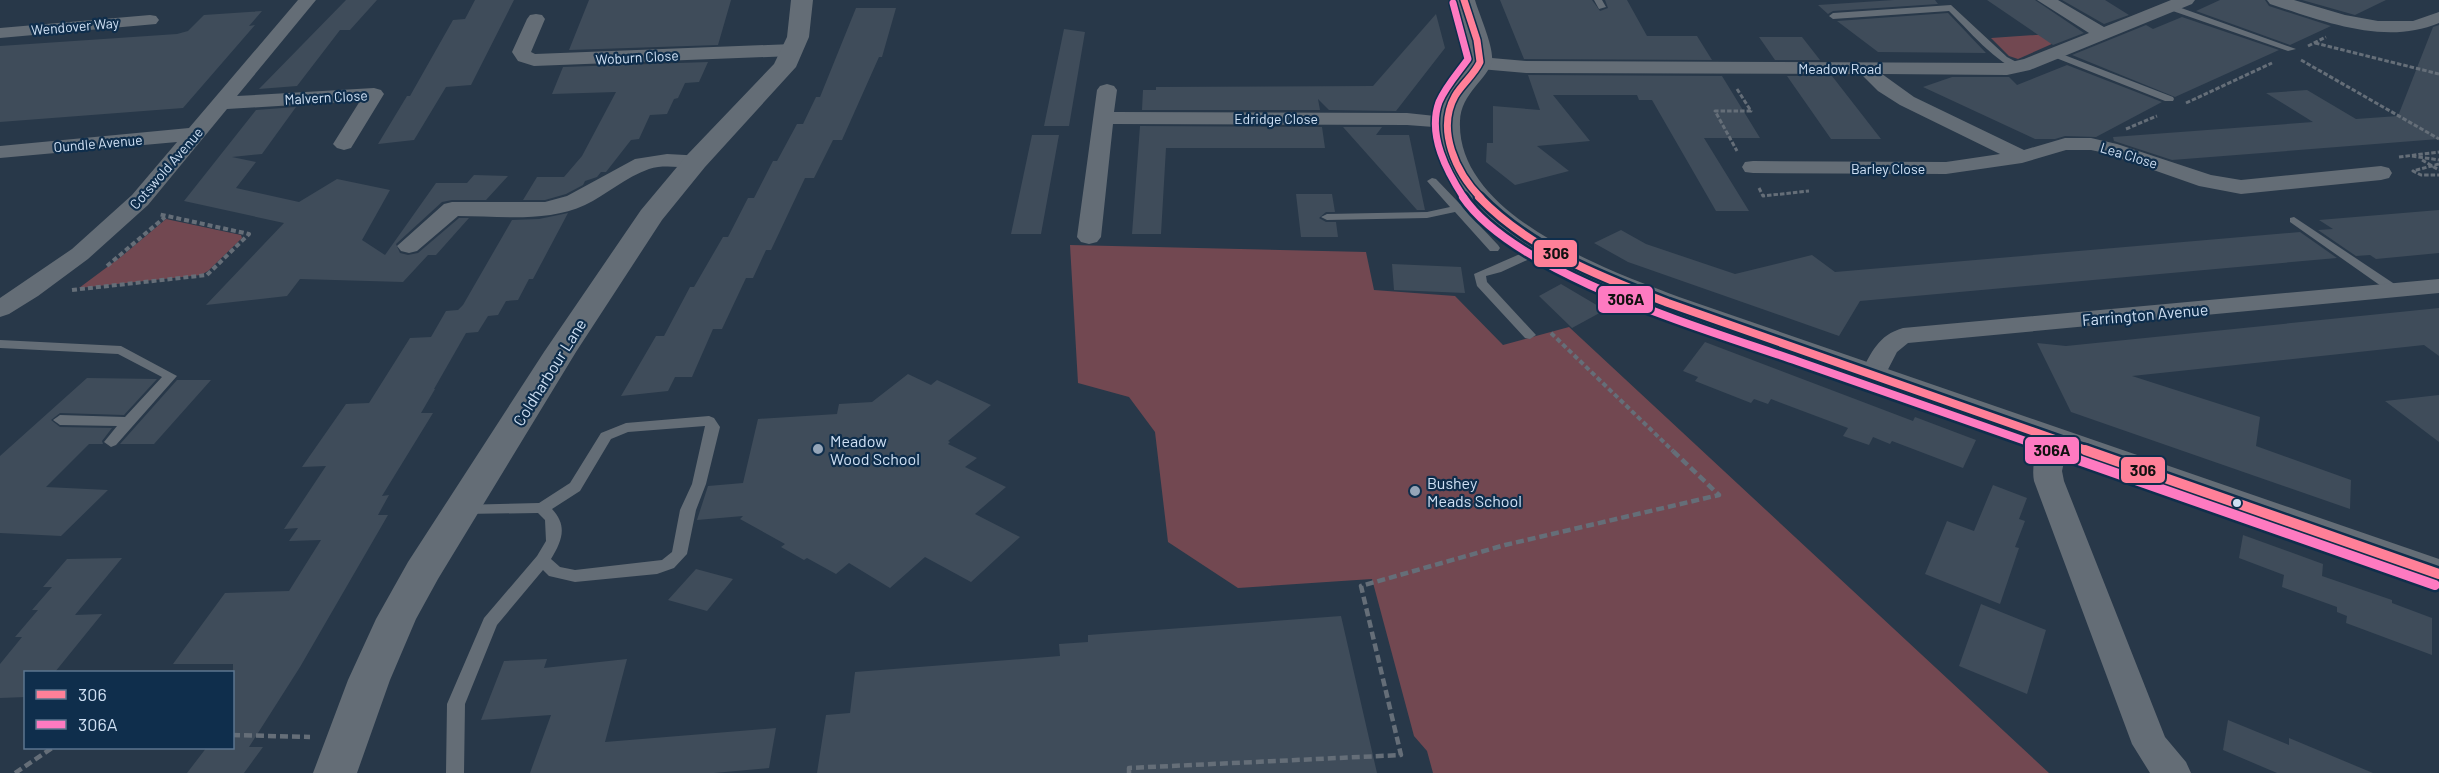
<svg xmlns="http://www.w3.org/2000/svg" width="2439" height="773" font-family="Barlow,sans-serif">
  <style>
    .green { fill: #724851 }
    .building { fill: #3f4c5a }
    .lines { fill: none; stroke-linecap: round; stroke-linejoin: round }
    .path-far2 { stroke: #656e78; stroke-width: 3; stroke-dasharray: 4.5 2; stroke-linecap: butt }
    .path-far1 { stroke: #656e78; stroke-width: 4; stroke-dasharray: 5 3; stroke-linecap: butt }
    .path { stroke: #656e78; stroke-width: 4.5; stroke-dasharray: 8 4; stroke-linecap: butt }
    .service { fill: #646d76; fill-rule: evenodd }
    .minor { fill: #646d76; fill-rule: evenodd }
    .tertiary { fill: #646d76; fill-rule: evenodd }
    .bus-1-far2-casing { stroke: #0f2e4c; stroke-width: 10 }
    .bus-1-far1-casing { stroke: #0f2e4c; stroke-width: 13 }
    .bus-1-casing { stroke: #0f2e4c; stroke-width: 15 }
    .bus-2-far2-casing { stroke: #0f2e4c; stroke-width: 10 }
    .bus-2-far1-casing { stroke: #0f2e4c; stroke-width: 13 }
    .bus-2-casing { stroke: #0f2e4c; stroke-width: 15 }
    .bus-1-far2 { stroke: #ff8098; stroke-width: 7 }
    .bus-1-far1 { stroke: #ff8098; stroke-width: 8 }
    .bus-1 { stroke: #ff8098; stroke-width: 10 }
    .bus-2-far2 { stroke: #fe7ac1; stroke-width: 7 }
    .bus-2-far1 { stroke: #fe7ac1; stroke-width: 8 }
    .bus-2 { stroke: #fe7ac1; stroke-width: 10 }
    .poi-dot { fill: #95a5b8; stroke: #0f2e4c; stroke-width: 2 }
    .bus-dot { fill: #cfe0f4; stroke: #0f2e4c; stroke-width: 2 }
    .labels { text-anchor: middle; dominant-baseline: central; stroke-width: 4.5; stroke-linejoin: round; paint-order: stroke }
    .far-street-label { font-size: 14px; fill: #cfe0f4; stroke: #0f2e4c }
    .street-label { font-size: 16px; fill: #cfe0f4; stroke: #0f2e4c }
    .poi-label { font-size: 16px; fill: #cfe0f4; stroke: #0f2e4c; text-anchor: start }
    .line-badge { stroke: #0f2e4c; stroke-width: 2 }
    .pale-badge-label { font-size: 16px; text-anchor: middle; font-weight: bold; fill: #111 }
  </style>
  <rect width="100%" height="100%" fill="#283849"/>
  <path class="green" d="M2079 32 2018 59 2009 56 1991 38Z
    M166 219 241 235 242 238 208 271 201 275 79 288 122 256Z
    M1070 245 1366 252 1374 290 1455 296 1503 345 1569 327 2049 773H1433L1427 751 1414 736 1372 579 1238 588 1168 542 1155 432 1129 397 1078 383Z"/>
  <path class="building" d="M346 0H377L350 30H340L297 86 259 89Z
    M475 0H514L471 85 446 87 414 140 378 144 407 96H410L453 20 465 19Z
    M589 0H731L718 45 569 50Z
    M1500 0H1592L1600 11 1608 8 1605 0H1627L1647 36H1697L1712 60 1524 59Z
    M1894 0H1935L1938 4 1833 11 1828 14 1818 5Z
    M1987 0H2035L2084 33 2053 45Z
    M2062 0H2105L2129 15 2104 24Z
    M2220 0H2265L2269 6 2331 26 2290 45 2196 11Z
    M2302 0H2386L2355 15Z
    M856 8H896L882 57H879L842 140H833L814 178H805L771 250H766L753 278H746L722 329H713L692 377H675L668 391 621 396 656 336H664L690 287H694L723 237H728L748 198H754L773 161H777L797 124H803L816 97H820Z
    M262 11 249 26 255 25 183 108 0 122V46L177 34 188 31 204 15Z
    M1948 13 1986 53 1878 52 1837 21Z
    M1436 14 1445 48 1396 111 1329 110 1318 99 1320 110H1142L1143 90H1156V87L1373 86Z
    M2182 17 2279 50 2175 97 2072 55 2146 25 2153 29Z
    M2439 25V139L2172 160 2114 141 2113 137 2313 122 2266 93 2307 90 2356 119 2398 116 2433 27Z
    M1064 29 1085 32 1069 126H1044Z
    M1759 37H1802L1820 60H1775Z
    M708 62 699 82 685 83 678 98 674 99 667 114 650 115 639 139 631 140 606 172H601L597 177 585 181 583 185 566 194 545 200H523L537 177H564L582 156 616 92 552 94 563 67Z
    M2067 65 2162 102 2096 137 2065 136 2055 139H2035L1923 87 1952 77H2009L2017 85Z
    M1528 75 1722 76 1760 138H1704L1749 211H1716L1652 100H1639L1637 95H1553L1590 141 1537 146 1569 171 1515 185 1486 162 1487 143H1493V106L1540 110Z
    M1787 76H1832L1881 139H1831Z
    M296 107 262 154 232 157 256 162 236 188 299 202 337 179 390 190 362 240 385 255 436 183H467L474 175 508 176 486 200H452L442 202 396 244 400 253 408 255 418 253 459 218H469L436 255H428L403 282 300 279 287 296 206 305 284 223 184 201 256 110Z
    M1140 126 1322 127 1325 148H1166L1161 234H1132Z
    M1343 127H1382L1376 135H1409L1425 210H1417Z
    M1032 135H1059L1041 234H1011Z
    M1296 194H1332L1335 212H1326L1319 218 1326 222H1336L1338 237H1301Z
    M2439 210V253L2376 259 2370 255 2356 256 2318 230 2333 229 2319 220Z
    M568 213 533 279H529L518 300 506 301 498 315 488 316 478 332 466 333 434 389H435L421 413H433L382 496 389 495 378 515H388L300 667 249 747H263L244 773H187L207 747H232L233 664H173L225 593 289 591 321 540 289 541 298 528 284 529 326 466 302 467 346 404 369 403 410 338 431 337 446 311 458 310 463 305 512 220 539 219Z
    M1621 230 1646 244 1735 274 1812 255 1835 272 2300 232 2337 258 1860 301 1839 336 1628 262 1594 243Z
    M1392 264 1461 267 1465 293 1394 290Z
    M1561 284 1605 310 1572 328 1539 296Z
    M2439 308V356L2424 345 2132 376 2260 417 2256 446 2351 480 2350 509 2071 412 2037 343 2066 346Z
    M1705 342 1913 421 1915 417 1976 440 1963 468 1892 441 1890 444 1873 437 1869 445 1843 436 1848 428 1771 399 1768 404 1754 399 1751 403 1695 381 1698 377 1683 371Z
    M908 374 931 385 937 380 991 405 948 441 950 442 948 444 977 458 965 467 1006 487 975 514 1020 537 971 582 925 557 890 588 849 563 836 574 807 558 804 560 781 547 785 544 740 519 743 516 697 520 708 486 743 483 758 419 837 414 839 404 872 402Z
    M87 378 157 379 124 415 60 413 51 420 60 427 112 428 102 441 103 444H89L46 487 108 490 61 536 0 533V456Z
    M177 380H211L154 444H120Z
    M2439 395V442L2385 401Z
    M1993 485 2027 498 2019 519 2025 521 2015 547 2019 548 2000 604 1925 574 1947 521 1974 531Z
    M2243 535 2323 564 2322 576 2392 600V603L2432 618V655L2346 623 2347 616 2337 612V607L2282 587 2284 575 2239 558Z
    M122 558 75 615 102 614 55 672H26V697L0 698V664L22 637H15L38 610H32L52 587H43L67 559Z
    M696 569 733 579 707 611 668 600Z
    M1981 604 2046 630 2027 694 1959 666Z
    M1341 616 1377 773H817L826 715 850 713 855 672 1060 656 1059 644 1088 642V635Z
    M547 659 544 668 627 659 605 742 776 728 769 768 714 773H530L551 715 481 720 504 661Z
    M2228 720 2289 745V738L2373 773H2277L2223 750Z"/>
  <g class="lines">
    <path class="path-far2" d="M2315 43 2439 74
      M2308 46 2326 37
      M2301 60 2439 139
      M1737 89 1751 111H1715L1737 151
      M2186 103 2272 63
      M2126 129 2157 116
      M2412 156 2439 160
      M2399 157 2439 152
      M2422 160 2439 170
      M2439 164 2413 171 2421 175H2439
      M1759 188 1763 196 1809 191"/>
    <path class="path-far1" d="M107 266 165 217
      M72 290 207 275 249 234 158 214
      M1551 333 1673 451"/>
    <path class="path" d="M232 735 310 737
      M15 773 52 748
      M1129 773V768L1401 755 1361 586 1505 545 1719 495 1672 450"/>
    <path class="service" d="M1594 0H1602L1606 7 1599 9Z
      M1951 5 2007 57 2022 65V69C2002 71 1964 25 1949 11L1833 19 1829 16 1833 13Z
      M2167 5H2173L2296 49 2288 51 2167 9Z
      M2054 51 2173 97 2174 99 2173 101H2165L2051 56 2049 54Z
      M1432 178 1436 179 1460 204 1490 200V204L1465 210 1498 245 1500 248 1498 251H1490L1455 212 1427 218 1327 220 1321 217 1327 214 1427 212 1450 207 1427 181Z
      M2294 217 2399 287 2401 290 2399 293H2391L2290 222V218Z
      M1543 244 1549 248 1547 251 1501 272 1486 276 1487 282 1536 335 1530 339 1525 338 1477 286 1474 274Z
      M0 340 121 346 177 376 116 445 111 447 104 442 117 426 60 425 53 420 60 415 125 417 162 377 118 354 0 348Z
      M709 416 714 418 720 427 706 484 696 510 687 554 674 568 657 574 575 582 549 576 543 570 497 625 465 704 464 773H446L447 704 484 618 537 556 546 541 545 520 538 513 463 514 458 513 455 509 458 505 539 503 570 483 601 433 626 423ZM705 426 692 484 680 510 672 552 662 560 575 570 560 567 551 559C562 541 568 526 552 509L580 491 611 439 628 432Z"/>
    <path class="minor" d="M298 0H316L237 96 374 88 381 90 384 94 351 148 344 150 337 148 333 144 360 101 227 109 148 205 88 259 38 296 9 314 0 317V298L72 249 132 195 177 142 0 158V146L189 128Z
      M2037 0H2058L2104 27 2171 0H2195L2192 4 2030 70 2007 75 1882 74 1914 97 2024 150 2065 138H2091L2117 144 2211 175 2241 180 2381 166 2389 168 2392 173 2389 178 2381 180 2241 194 2199 186 2105 153 2091 150H2066L2022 163 1946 174 1753 173 1745 172 1742 167 1745 162 1753 161 1946 162 2000 154 1900 105 1878 91 1861 74 1526 73 1480 69 1473 67 1470 63 1473 59 1480 57 1526 61 2007 63 2024 59 2089 33Z
      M2267 0H2294L2345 15 2378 21H2413L2439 12V23C2385 46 2322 21 2270 4Z
      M536 14 542 15 545 19 531 52 535 54 793 44 800 46 802 50 800 54 793 56 534 66 518 61 512 52 527 19 530 15Z
      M150 15 156 16 159 20 156 24 0 38V28Z
      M1107 84 1114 86 1117 90 1114 112 1407 113 1454 118 1457 122 1454 126 1447 128 1407 125 1113 124 1101 237 1097 242 1089 244 1081 242 1077 237 1097 90 1100 86Z
      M667 154 704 156 707 161 704 166C686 170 667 163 649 169 626 177 606 195 585 205 546 223 499 216 458 216L417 251 409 253 401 251 397 246 444 204 452 202H545L567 196 635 159Z
      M2439 279V293L1908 343 1897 352 1882 381 1873 383 1864 381 1860 375C1871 353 1878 335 1903 328Z
      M2055 430 2065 432 2069 439 2062 471 2064 481 2165 737 2186 762 2191 773H2150L2132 744 2034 481C2031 466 2037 446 2045 432Z"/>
    <path class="tertiary" d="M791 0H813L809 37 796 67 705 167 662 220 576 352 438 579 416 619 390 680 357 773H313L348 680 376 619 408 562 544 352 641 210 687 155 774 64 787 37Z
      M1453 0H1475C1479 14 1494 47 1492 61 1488 79 1461 93 1460 121 1456 215 1607 270 1679 297L2439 559V588L1657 309C1584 282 1426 218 1435 120 1436 104 1447 89 1457 76 1461 72 1467 67 1468 62 1472 50 1457 13 1453 0Z"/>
    <defs>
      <path id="bus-1-far2" d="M1464 0 1477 40 1480 62C1474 75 1462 84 1455 96 1436 130 1456 173 1481 198"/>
      <path id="bus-1-far1" d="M1479 197C1530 250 1601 277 1668 303L2089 451"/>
      <path id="bus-1" d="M2085 450 2439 574"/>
      <path id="bus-2-far2" d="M1453 3 1468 59C1458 73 1446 86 1439 102 1427 135 1447 172 1464 198"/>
      <path id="bus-2-far1" d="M1463 197C1516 275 1709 330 1797 361 1883 391 1968 421 2054 451"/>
      <path id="bus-2" d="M2050 450 2435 585"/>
    </defs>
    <use href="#bus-1-far2" class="bus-1-far2-casing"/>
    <use href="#bus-1-far1" class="bus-1-far1-casing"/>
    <use href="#bus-1" class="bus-1-casing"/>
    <use href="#bus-2-far2" class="bus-2-far2-casing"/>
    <use href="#bus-2-far1" class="bus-2-far1-casing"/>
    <use href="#bus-2" class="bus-2-casing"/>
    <use href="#bus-1-far2" class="bus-1-far2"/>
    <use href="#bus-1-far1" class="bus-1-far1"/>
    <use href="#bus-1" class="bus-1"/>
    <use href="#bus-2-far2" class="bus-2-far2"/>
    <use href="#bus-2-far1" class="bus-2-far1"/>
    <use href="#bus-2" class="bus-2"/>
  </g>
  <g class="poi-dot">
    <circle cx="818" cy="449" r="6"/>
    <circle cx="1415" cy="491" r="6"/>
  </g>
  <circle class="bus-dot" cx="2237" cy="503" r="5"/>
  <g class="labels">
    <g class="far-street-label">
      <text transform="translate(75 26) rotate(-5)">Wendover Way</text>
      <text transform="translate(637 57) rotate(-3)">Woburn Close</text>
      <text x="1840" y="68">Meadow Road</text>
      <text transform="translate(326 97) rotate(-3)">Malvern Close</text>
      <text x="1276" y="118">Edridge Close</text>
      <text transform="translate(98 143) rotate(-5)">Oundle Avenue</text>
      <text transform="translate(2129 155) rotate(17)">Lea Close</text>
      <text transform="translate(166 168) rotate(-49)">Cotswold Avenue</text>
      <text x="1888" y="168">Barley Close</text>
    </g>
    <g class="street-label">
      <text transform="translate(2145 314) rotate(-5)">Farrington Avenue</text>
      <text transform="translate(549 372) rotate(-58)">Coldharbour Lane</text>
    </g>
    <g class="poi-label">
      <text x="830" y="440">Meadow<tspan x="830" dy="18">Wood School</tspan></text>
      <text x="1427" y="482">Bushey<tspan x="1427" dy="18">Meads School</tspan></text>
    </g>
  </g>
  <g class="line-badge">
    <rect x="1533" y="239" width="45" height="29" rx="6" fill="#ff8098"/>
    <rect x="1597" y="285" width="57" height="29" rx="6" fill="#fe7ac1"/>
    <rect x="2024" y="436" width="56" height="29" rx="6" fill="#fe7ac1"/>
    <rect x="2120" y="456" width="46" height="28" rx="6" fill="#ff8098"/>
  </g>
  <g class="pale-badge-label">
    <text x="1556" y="259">306</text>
    <text x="1626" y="305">306A</text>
    <text x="2052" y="456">306A</text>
    <text x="2143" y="476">306</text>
  </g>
  <rect x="24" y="671" width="210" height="78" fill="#0f2e4c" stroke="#5c758f" stroke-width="1.5"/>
  <rect x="36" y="690" width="30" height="9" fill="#ff8098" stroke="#5c758f" stroke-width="1.5"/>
  <text x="78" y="701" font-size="18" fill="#cfe0f4">306</text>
  <rect x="36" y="720" width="30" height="9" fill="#fe7ac1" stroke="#5c758f" stroke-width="1.5"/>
  <text x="78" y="731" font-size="18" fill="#cfe0f4">306A</text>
</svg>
